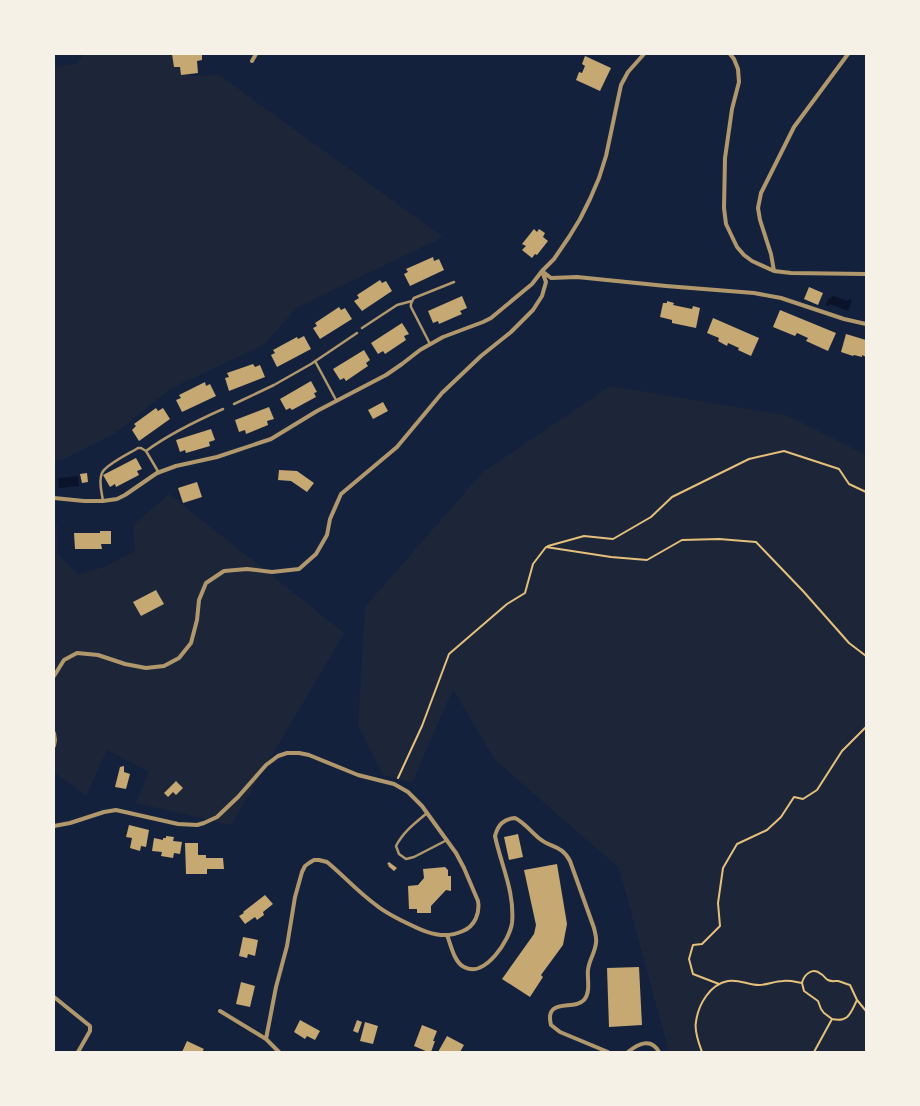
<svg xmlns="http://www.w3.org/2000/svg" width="920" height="1106" font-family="'Golos Text',sans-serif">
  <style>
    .green { fill: #1d2539 }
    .water { fill: #0b132b }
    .building { fill: #c6a872 }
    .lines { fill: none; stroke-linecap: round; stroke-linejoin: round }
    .path { stroke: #e5c07b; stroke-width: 2 }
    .service { stroke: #b1986c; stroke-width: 2.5 }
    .minor { stroke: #b1986c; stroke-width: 4 }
  </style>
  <rect width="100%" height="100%" fill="#14213d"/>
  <path class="green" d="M84 54H172L192 76 219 75 443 237 296 308 265 344 170 389 114 434 62 460 54 461V67L76 64Z
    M610 386 786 415 866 455V1052H669L619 868 495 760 453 689 412 783 383 775 358 726 365 607 482 473Z
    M169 494 344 633 231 825 136 803 149 772 107 750 86 796 54 772V526L57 524 58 554 78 575 106 566 135 551 133 525Z"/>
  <path class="water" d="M833 296 848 301 849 299 852 300 848 311 830 304 828 306 826 305 828 299 831 298Z
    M78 476 79 486 59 488 58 478Z"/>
  <path class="building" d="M172 54H202V60L197 61 198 73 181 75 180 67H174Z
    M585 56 611 68 600 91 576 80 579 72 582 73 585 66 582 64Z
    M534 229 537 232 539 229 545 233 543 237 548 241 537 255 535 254 532 258 522 250 526 246 522 244Z
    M433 257 434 261 439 259 444 270 410 286 404 274 408 272 406 269Z
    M380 280 382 283 386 281 392 291 362 311 354 301 359 298 357 295Z
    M809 287 823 293 818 305 804 299Z
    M462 296 467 308 460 311 462 314 439 324 438 321 433 323 428 311Z
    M667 301 674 303 673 305 692 309 693 306 700 308 696 328 672 323V320L660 317 663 303H667Z
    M339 307 341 310 345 308 352 319 320 339 313 328 317 326 315 323Z
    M780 310 836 333 828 351 806 341 808 338 797 333 795 336 773 327Z
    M713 318 759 338 751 356 738 350 739 348 728 343 727 346 718 341 719 338 707 333Z
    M402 323 409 334 404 336 406 340 385 354 383 351 378 354 371 343Z
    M846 334 866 340V357L862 355V357L854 355 853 356 841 352Z
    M304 336 311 349 277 367 271 355 275 353 273 350 297 337 298 339Z
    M364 350 370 360 366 363 368 366 346 381 344 378 340 380 333 369Z
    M253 364 255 367 260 365 265 377 229 391 225 378 229 377 227 373Z
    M311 381 317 392 314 393 316 397 292 410 290 408 286 410 280 399Z
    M205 382 206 386 210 384 216 396 182 412 176 400 181 398 179 395Z
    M383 402 388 411 373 419 368 410Z
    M269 407 274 419 267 421 268 425 246 434 245 430 239 432 235 420Z
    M156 408 158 411 163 408 170 419 139 441 132 430 136 426 134 424Z
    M211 429 215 440 209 442 210 446 186 453 185 450 180 452 176 440Z
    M136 458 142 469 137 471 139 475 116 487 115 484 110 487 103 475Z
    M279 470 297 471 314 483 307 492 291 481 278 480Z
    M87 473 88 482 82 483 80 474Z
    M197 482 202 497 183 503 178 488Z
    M100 531H111V544H101L102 549H75L74 533H100Z
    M156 590 164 604 141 616 133 602Z
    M124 766V772L130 774 126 789 115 787 120 767Z
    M176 781 183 788 176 795 173 792 168 797 164 793Z
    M129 825 149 830 146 847 141 846 140 851 130 848 132 838 126 837Z
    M518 834 523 857 509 860 504 837Z
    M166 836 174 837 173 841 182 842 180 854 174 853 173 858 161 856 162 852 152 851 154 838 163 840V838H166Z
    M185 843H198V855H206V858H223L224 869H207V874H186Z
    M389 862 397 868 394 871 388 866 389 865 387 864Z
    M557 864 567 924 563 945 541 975 543 977 530 997 502 979 534 934 536 925 524 870Z
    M445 867 448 870V876H451V891L446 890 431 906V913H417V909H409L408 886 418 885 424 878 423 869Z
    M265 895 273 904 263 912 264 915 257 920 255 917 245 924 239 916 244 913 243 912Z
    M243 937 258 940 255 956 248 954 247 958 239 956Z
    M639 967 642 1025 609 1027 607 968Z
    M241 982 255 986 250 1007 236 1004Z
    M300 1020 320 1031 315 1040 307 1036 305 1039 294 1032Z
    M357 1020 362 1022 358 1033 353 1031Z
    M365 1022 378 1026 373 1044 360 1041Z
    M422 1025 437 1031 433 1041H435L431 1052H428L414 1046Z
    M447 1036 464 1045 460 1052H438Z
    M187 1041 204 1049 202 1052H182Z"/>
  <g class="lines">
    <path class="path" d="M548 546 584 536 613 539 651 517 672 497 749 459 784 451 839 469 849 484 866 492
      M398 778 422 726 449 654 507 604 525 593 533 564 546 547 611 557 647 560 682 540 719 539 756 542 803 591 849 643 866 656
      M802 983 804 991 818 1001 821 1009 824 1013 832 1019
      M719 984 693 974 689 959 693 945 702 944 720 926 718 903 723 868 737 844 767 830 781 817 794 797 803 799 817 790 842 751 866 727
      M702 1052C699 1044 694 1031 696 1022 698 1005 710 984 728 981 739 979 748 985 759 985 767 985 775 981 783 981 789 980 796 982 802 983 804 974 813 967 821 974 824 975 825 979 828 980 832 982 835 981 838 981 842 982 846 984 850 985L857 1000 866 1011
      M814 1052 832 1019C849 1023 851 1012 857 1000"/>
    <path class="service" d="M362 328 397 305 412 301
      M430 344 411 307C410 303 412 301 414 298L454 282
      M315 361 336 400
      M234 404 274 385 311 364 357 333
      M146 451C169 434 196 421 223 409
      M103 501C102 493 98 481 102 473 105 465 130 453 138 448H141L146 451 159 473
      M427 813C415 823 403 832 396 846L399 854 406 859 414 857 447 840"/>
    <path class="minor" d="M730 54 734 59 738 69 739 82 732 109 725 158 724 208 726 224 737 247 744 255 752 261 774 271 791 273 866 274
      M252 61 256 54
      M774 271 771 254 760 220 758 208 761 193 794 127 848 54
      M54 498 84 501H103L117 499 125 495 157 473 176 466 217 457 271 439 317 411 386 375 402 364 420 350 443 337 483 322 491 318 532 284 542 271 551 278 577 277 666 286 754 293 781 298 844 319 866 324
      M54 676 64 660 77 653 98 655 125 664 146 668 164 666 179 658 191 643 197 620 199 600 206 583 224 571 247 569 272 572 299 569 316 554 327 535 330 519 341 494 397 447 442 393 481 356 511 332 533 310 542 296 546 282 542 271 554 259 569 237 580 219 590 199 599 178 606 156 621 85 628 72 644 54
      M54 733 55 740 54 746
      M54 826 70 823 104 812 116 810 178 824 197 825 204 823 217 817 238 797 266 765 278 756 287 753H299L309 755 358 775 394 784 408 792 422 806 456 853 464 868 478 901C480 913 475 926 463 931 445 939 429 934 413 926 400 920 387 914 376 905 358 892 344 876 327 862L319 860H314L309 863 305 866 302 872 295 897 287 946 276 987 266 1039
      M447 935C451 945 454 962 464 967 485 979 510 939 512 923 515 892 501 865 495 836 498 825 503 819 515 818 525 823 531 832 540 839 551 848 562 845 570 861L594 928C595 933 597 938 596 943 595 953 589 960 588 970 587 979 591 992 584 1000 574 1011 544 997 551 1025L560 1032 608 1052
      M54 997 90 1026V1031L78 1052
      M220 1011 266 1039 279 1052
      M628 1052C638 1044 651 1037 659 1052"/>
  </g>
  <rect width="920" height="1106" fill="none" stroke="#f6f1e7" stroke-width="110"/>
</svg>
